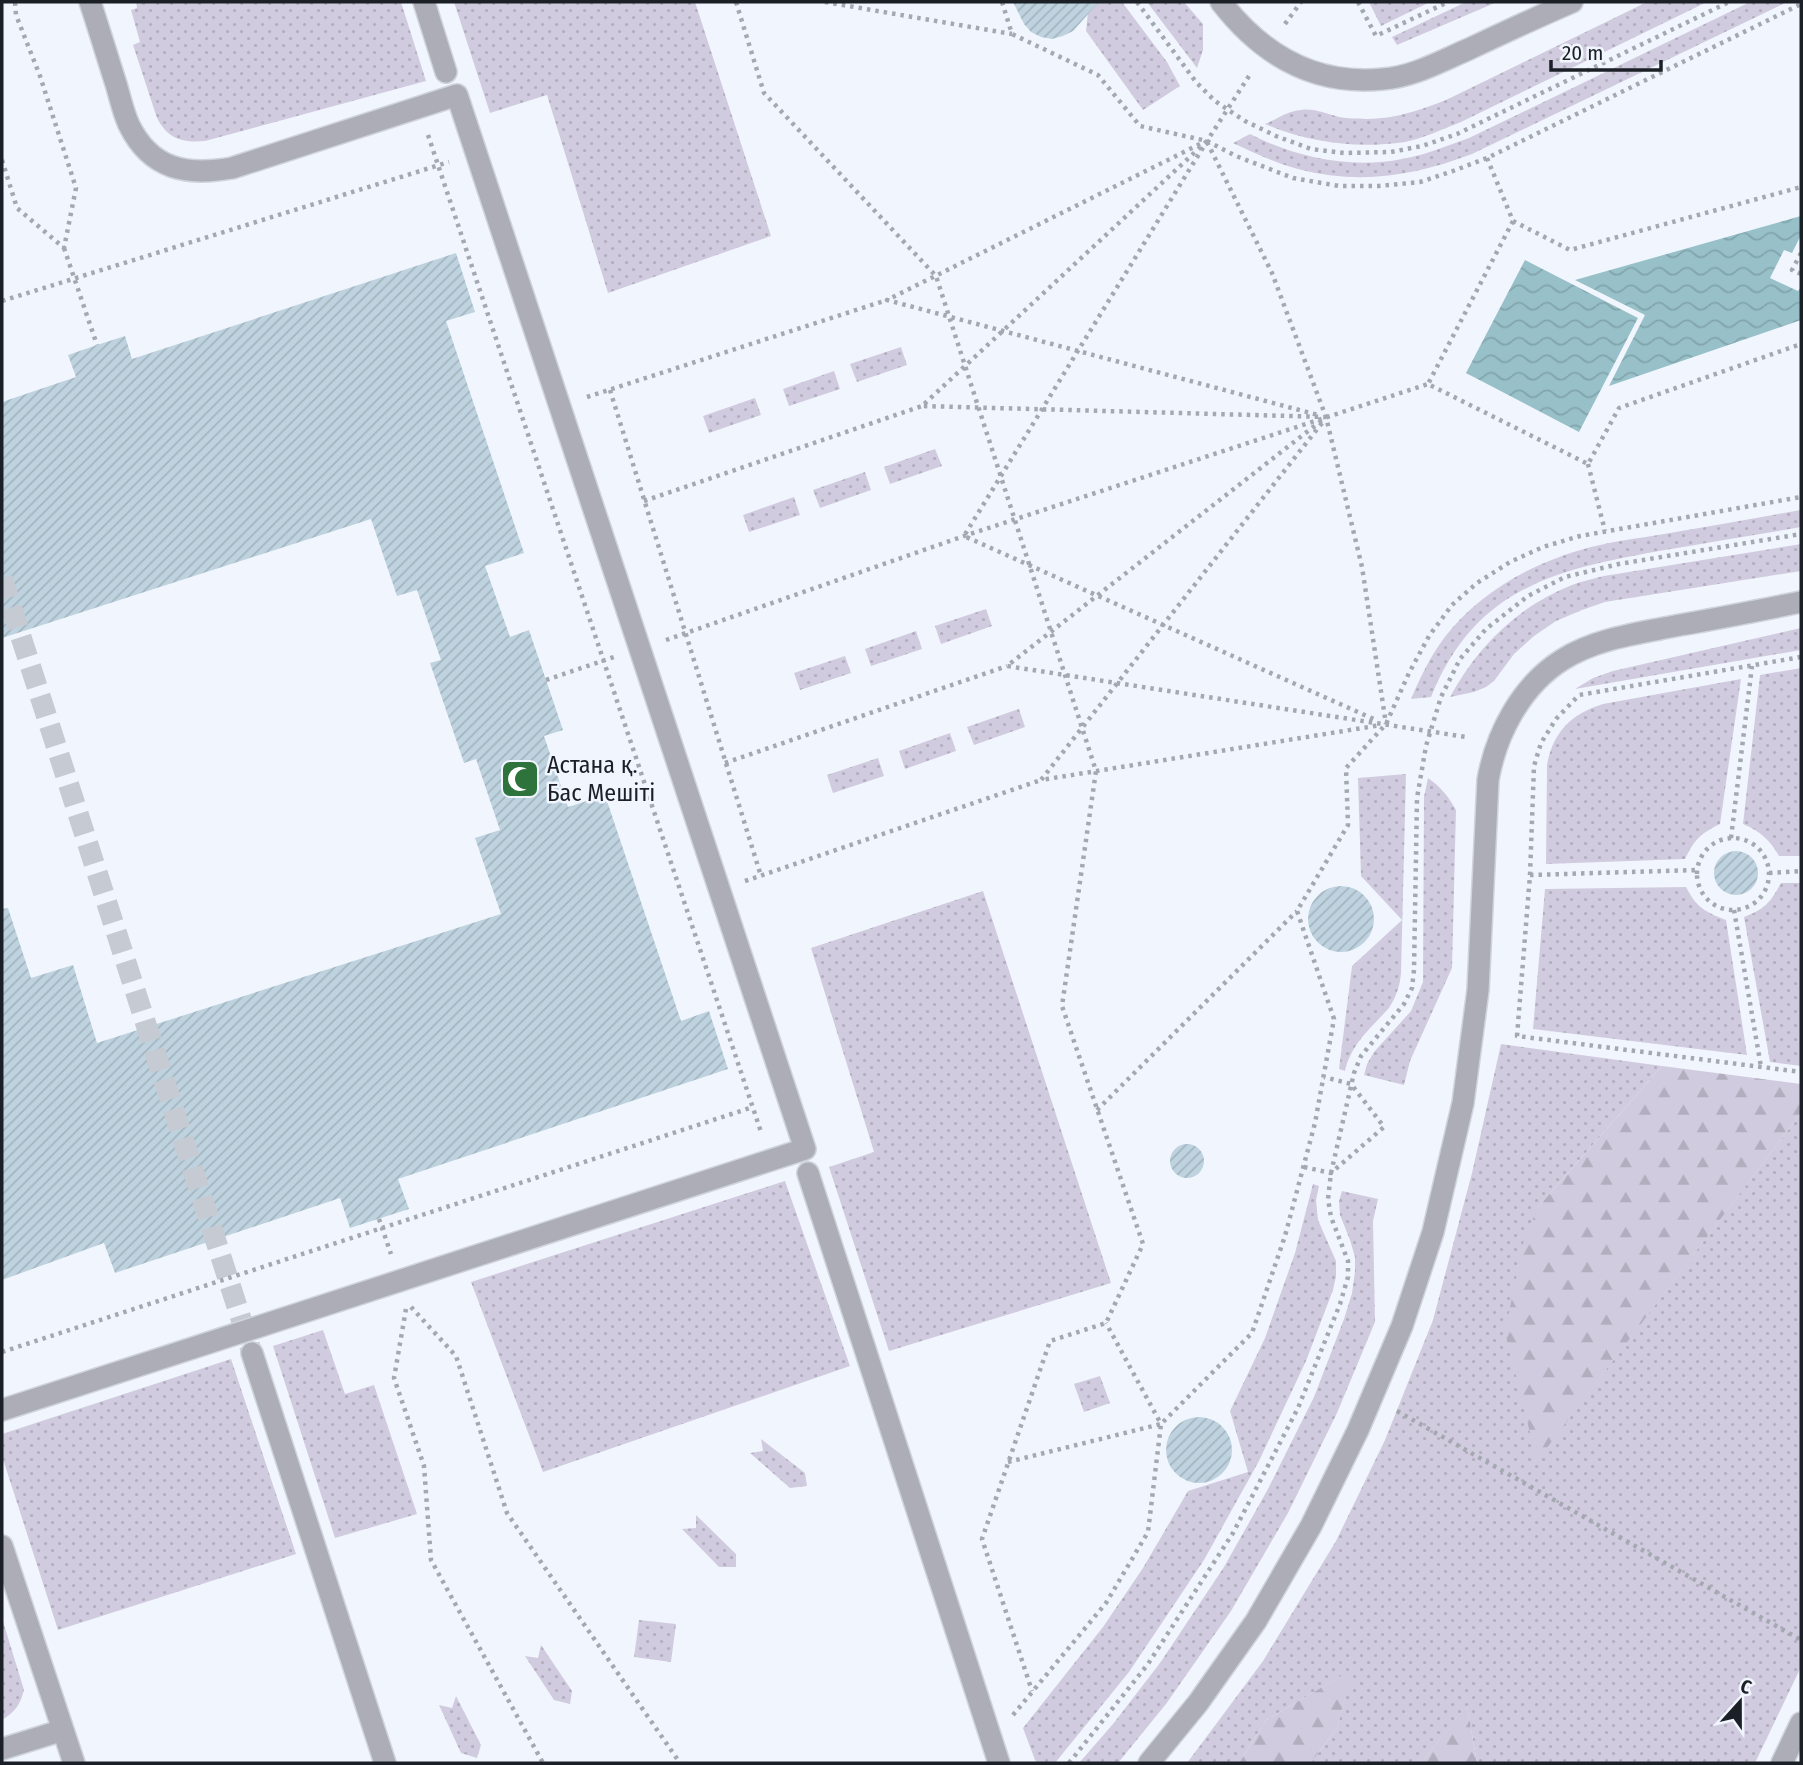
<svg xmlns="http://www.w3.org/2000/svg" width="1803" height="1765" font-family="'Fira Sans Condensed',sans-serif">
  <style>
    .grass { fill: url(#grass-dots) }
    .forest { fill: url(#forest-firs) }
    .water { fill: url(#water-waves) }
    .building { fill: url(#building-hatch) }
    .lines { fill: none; stroke-linecap: round; stroke-linejoin: round }
    .minor-tunnel { stroke: #c6cbd3; stroke-width: 21; stroke-dasharray: 21 10; stroke-linecap: butt }
    .minor-casing { stroke: #cfd4db; stroke-width: 24 }
    .path { stroke: #a4a8b0; stroke-width: 4.5; stroke-dasharray: 3.5 5; stroke-linecap: butt }
    .minor { stroke: #acadb6; stroke-width: 21 }
    .labels { text-anchor: middle; dominant-baseline: central; stroke-width: 5; stroke-linejoin: round; paint-order: stroke }
    .poi-label { font-size: 24px; fill: #1b1f26; stroke: #f1f6fe; text-anchor: start }
  </style>
  <defs>
    <pattern id="grass-dots" width="8" height="8" patternUnits="userSpaceOnUse" patternTransform="scale(1.75)"><rect width="8" height="8" fill="#d1cbdf"/><path d="M2 2h.1M6 6h.1" fill="none" stroke="#b3aebf" stroke-width="1.8" stroke-linecap="round"/></pattern>
    <pattern id="forest-firs" width="22" height="20" patternUnits="userSpaceOnUse" patternTransform="scale(1.75)"><rect width="22" height="20" fill="#d1cbdf"/><path d="M5 1l3.5 6h-7zM16 11l3.5 6h-7z" fill="#b3aebf"/></pattern>
    <pattern id="water-waves" width="16" height="10" patternUnits="userSpaceOnUse" patternTransform="scale(1.75)"><rect width="16" height="10" fill="#98c0c9"/><path d="M0 5q4-4 8 0t8 0" fill="none" stroke="#82a5ac"/></pattern>
    <pattern id="building-hatch" width="6" height="6" patternUnits="userSpaceOnUse" patternTransform="scale(1.75)"><rect width="6" height="6" fill="#bed3df"/><path d="M-1 1l2-2M0 6l6-6M5 7l2-2" fill="none" stroke="#a3b5bf"/></pattern>
  </defs>
  <rect width="100%" height="100%" fill="#f1f6fe"/>
  <path class="grass" d="M136 2H401L426 81 205 141C182 143 168 139 157 118L133 45 140 42 131 10 137 8Z
    M454 2H695L771 236 608 293 547 95 490 113Z
    M1089 2H1122L1167 62 1180 86 1143 110 1086 31Z
    M1147 2H1184L1203 24V50L1197 68Z
    M1369 2H1430L1381 26Z
    M1466 2H1497L1397 45 1392 37Z
    M1647 2H1707L1461 122C1443 129 1424 138 1405 142 1357 149 1309 143 1265 124 1277 119 1288 111 1301 110 1314 108 1327 114 1339 117 1348 119 1357 118 1366 119 1395 119 1420 110 1446 100Z
    M1750 2H1787L1472 154C1414 176 1360 185 1298 169 1276 163 1254 153 1233 143L1250 134C1296 158 1352 169 1402 159 1425 155 1447 146 1469 138Z
    M901 347 907 365 857 382 850 364Z
    M834 371 840 389 789 406 783 389Z
    M755 398 761 415 709 433 703 416Z
    M935 449 942 466 890 484 884 467Z
    M865 472 871 490 820 508 813 490Z
    M794 497 800 515 749 532 743 515Z
    M1801 510V527C1756 535 1710 542 1665 550 1558 569 1476 586 1431 697L1411 699C1420 678 1430 657 1444 638 1480 591 1534 562 1591 547 1615 541 1640 538 1664 534 1710 526 1756 518 1801 510Z
    M1801 544V571L1605 602 1582 610 1556 621 1534 636 1514 654 1494 681 1486 687 1474 692 1450 697C1477 647 1518 606 1572 585 1582 581 1593 579 1604 576Z
    M986 609 992 626 941 644 935 626Z
    M1801 628V650L1575 689 1593 678 1613 671Z
    M916 631 922 649 871 666 865 649Z
    M845 656 851 673 800 690 794 673Z
    M1801 668V856H1779C1770 840 1760 831 1743 824L1760 675Z
    M1741 679 1720 824C1700 834 1695 839 1685 859L1546 864 1547 765C1553 732 1571 714 1603 704Z
    M1019 709 1025 727 974 745 967 727Z
    M950 733 956 751 905 769 899 751Z
    M878 758 884 776 833 793 827 775Z
    M1406 774 1401 973C1400 986 1396 997 1389 1008 1371 1028 1351 1044 1345 1071L1339 1069 1352 966 1402 920 1361 876 1358 778Z
    M1428 778C1441 787 1448 796 1456 810L1452 968 1410 1061 1404 1085 1364 1075 1367 1064 1374 1052 1411 1011 1423 982 1424 797Z
    M1781 883H1801V1066L1770 1062 1744 917C1765 909 1770 903 1781 883Z
    M1686 887C1696 907 1705 912 1726 920L1747 1055 1533 1029 1545 889Z
    M983 891 1111 1283 889 1351 829 1167 874 1152 811 948Z
    M1501 1044 1662 1066 1538 1207 1537 1460 1801 1113V1667L1755 1763H1477L1467 1706 1421 1763H1311L1337 1728 1352 1670 1266 1720 1239 1763H1187L1263 1661 1336 1541 1385 1440 1433 1320 1472 1173Z
    M785 1181 850 1366 543 1472 471 1282Z
    M1313 1184 1319 1186 1316 1200 1318 1220 1336 1261V1276L1333 1290 1306 1361 1259 1461 1204 1560 1129 1672 1055 1763H1038L1035 1760 1023 1728 1103 1627 1143 1568 1188 1491 1248 1472 1230 1411 1265 1338 1295 1253Z
    M1342 1191 1378 1199 1373 1221 1375 1322 1337 1413 1288 1513 1231 1611 1166 1704 1118 1763H1079L1113 1724 1160 1663 1224 1567 1268 1489 1314 1397 1344 1319 1352 1293 1355 1271V1257L1350 1240 1340 1215 1339 1201Z
    M323 1330 345 1394 374 1385 417 1514 335 1538 273 1346Z
    M231 1359 296 1554 58 1630 2 1456V1434Z
    M1100 1376 1110 1403 1084 1412 1074 1384Z
    M761 1439 805 1473 807 1486 790 1488 750 1453 763 1451Z
    M696 1515 736 1554V1567H719L682 1529 696 1528Z
    M2 1618 24 1690C20 1705 15 1712 2 1720Z
    M639 1620 676 1624 671 1662 634 1657Z
    M541 1645 572 1691 570 1704 554 1700 525 1656 538 1658Z
    M456 1696 481 1745 477 1758 461 1753 439 1705 452 1708Z"/>
  <path class="forest" d="M1662 1066 1801 1084V1113L1537 1461 1505 1332 1524 1240 1538 1207Z
    M1353 1669 1337 1728 1311 1763H1239L1266 1720Z
    M1467 1705 1477 1763H1421Z"/>
  <path class="water" d="M1801 216V235L1792 253 1784 250 1770 278 1798 291 1801 287V320L1609 386 1645 315 1575 280Z
    M1525 260 1638 318 1579 432 1466 373Z"/>
  <path class="building" d="M1013 2H1099L1073 31 1063 36 1052 39 1041 37 1031 32 1024 24Z
    M456 253 475 312 446 321 524 553 485 566 510 637 529 630 563 730 544 736 568 807 605 795 681 1021 709 1011 728 1069 398 1179 409 1209 350 1228 340 1198 115 1273 104 1243 2 1280V909L8 908 31 978 73 965 97 1043 501 914 475 838 500 830 476 759 464 763 430 663 441 660 417 590 397 596 371 519 2 638V402L76 377 68 355 97 345 125 336 132 359Z
    M1714 873a22 22 0 1 1 44 0a22 22 0 1 1-44 0Z
    M1308 919a33 33 0 1 1 66 0a33 33 0 1 1-66 0Z
    M1170 1161a17 17 0 1 1 34 0a17 17 0 1 1-34 0Z
    M1166 1450a33 33 0 1 1 66 0a33 33 0 1 1-66 0Z"/>
  <g class="lines">
    <path class="minor-tunnel" d="M2 578 252 1353"/>
    <defs>
      <path id="minor" d="M424 2 446 72
        M1221 2C1262 55 1314 86 1383 79 1413 77 1441 61 1469 49 1503 33 1537 17 1572 2
        M808 1173 999 1763
        M252 1353 385 1763
        M2 1410 805 1149 457 95 232 168C187 176 151 170 129 125 123 112 120 97 116 84 107 56 99 29 90 2
        M2 1546 74 1763
        M2 1749 63 1730
        M1149 1763 1198 1703 1256 1621 1311 1526 1358 1430 1402 1326 1433 1232 1463 1103 1478 990 1488 780C1496 734 1521 686 1562 660 1596 638 1641 633 1680 625 1720 618 1761 610 1801 602
        M1782 1763 1801 1723"/>
    </defs>
    <use href="#minor" class="minor-casing"/>
    <path class="path" d="M736 2 764 93 936 276 1096 771 1062 1006 1143 1244 1106 1323 1050 1341 982 1539 1032 1691
      M825 2 1012 34
      M1002 2 1012 34 1098 75 1140 126 1207 141 1236 156 1293 178 1339 186H1379L1420 182 1453 171 1487 158 1801 4
      M1137 2 1196 82 1215 101 1245 121 1276 136 1311 149 1344 153 1391 152 1422 146 1457 134 1729 2
      M1358 2 1376 36 1448 2
      M1285 24 1301 2
      M1249 76 1207 141 964 536 1378 721
      M428 135 761 1132
      M1207 141 922 406 1326 417 1007 666 1466 737
      M1207 142 1272 273 1326 417 1362 567 1386 724
      M1200 144 887 300 1318 415
      M1487 158 1513 221 1570 250 1801 187
      M2 160 17 208 64 248 76 188 40 76 16 15 15 2
      M1513 221 1428 384 1588 464 1619 408 1801 344
      M64 248 97 345
      M1801 253 1792 270 1801 274
      M2 301 449 162
      M610 390 761 876
      M587 397 887 300
      M1322 423 1041 780 1381 725
      M1588 464 1605 531
      M644 501 922 406
      M666 640 964 536 1428 384
      M1801 657 1579 695 1556 719 1541 743 1534 766 1530 875 1517 1036 1801 1072
      M546 680 614 657
      M725 763 1007 666
      M1731 838 1752 666
      M1697 874a36 36 0 1 1 72 0a36 36 0 1 1-72 0Z
      M1769 873 1801 871
      M1530 875 1697 870
      M745 881 1041 780
      M1734 910 1761 1067
      M1097 1110 1297 911
      M1304 1167 1331 1173 1384 1127 1351 1084 1324 1077
      M379 1219 391 1254
      M411 1307 456 1356 507 1513 680 1763
      M406 1309 394 1378 424 1466 431 1560 543 1763
      M2 1352 753 1107
      M1397 1411 1801 1640
      M1008 1462 1161 1424 1106 1323
      M1013 1715 1106 1603 1148 1532 1161 1424 1252 1333 1285 1236 1315 1123 1334 1019 1297 911 1348 825 1346 768 1386 724 1409 673 1429 636 1452 605 1477 583 1510 562 1543 547 1580 536 1801 497
      M1069 1763 1148 1664 1233 1533 1298 1408 1340 1304 1348 1277V1261L1331 1217 1328 1199 1331 1173 1354 1073 1361 1056 1404 1004 1412 988 1414 970 1417 798 1426 746 1441 697 1460 659 1486 629 1528 596 1565 577 1619 564 1801 534"/>
    <use href="#minor" class="minor"/>
  </g>
  <defs>
    <symbol id="mosque-square" viewBox="-11 -11 22 22"><rect x="-9" y="-9" width="18" height="18" rx="4" fill="#2e723c" stroke="#f1f6fe"/><path d="M3.5-4.9A6 6 0 1 0 3.5 4.9A5 5 0 1 1 3.5-4.9Z" fill="#fff"/></symbol>
  </defs>
  <g fill-rule="evenodd">
    <use href="#mosque-square" x="498" y="757" width="44" height="44"/>
  </g>
  <g class="labels">
    <g class="poi-label">
      <text x="547" y="765">Астана қ.<tspan x="547" dy="28">Бас Мешіті</tspan></text>
    </g>
  </g>
  <rect width="1803" height="1765" fill="none" stroke="#1b1f26" stroke-width="7"/>
  <g transform="translate(1740 1702) rotate(21)" stroke="#f1f6fe" stroke-width="5" paint-order="stroke">
  <path d="M0-5L12 26L0 18L-12 26Z" fill="#1b1f26"/>
  <text y="-10" font-size="19" font-weight="bold" text-anchor="middle" fill="#1b1f26">С</text>
  </g>
  <path d="M1551 60v10h110v-10" fill="none" stroke="#1b1f26" stroke-width="3.5"/>
  <text x="1562" y="60" font-size="21" fill="#1b1f26" stroke="#f1f6fe" stroke-width="5" paint-order="stroke">20 m</text>
</svg>
